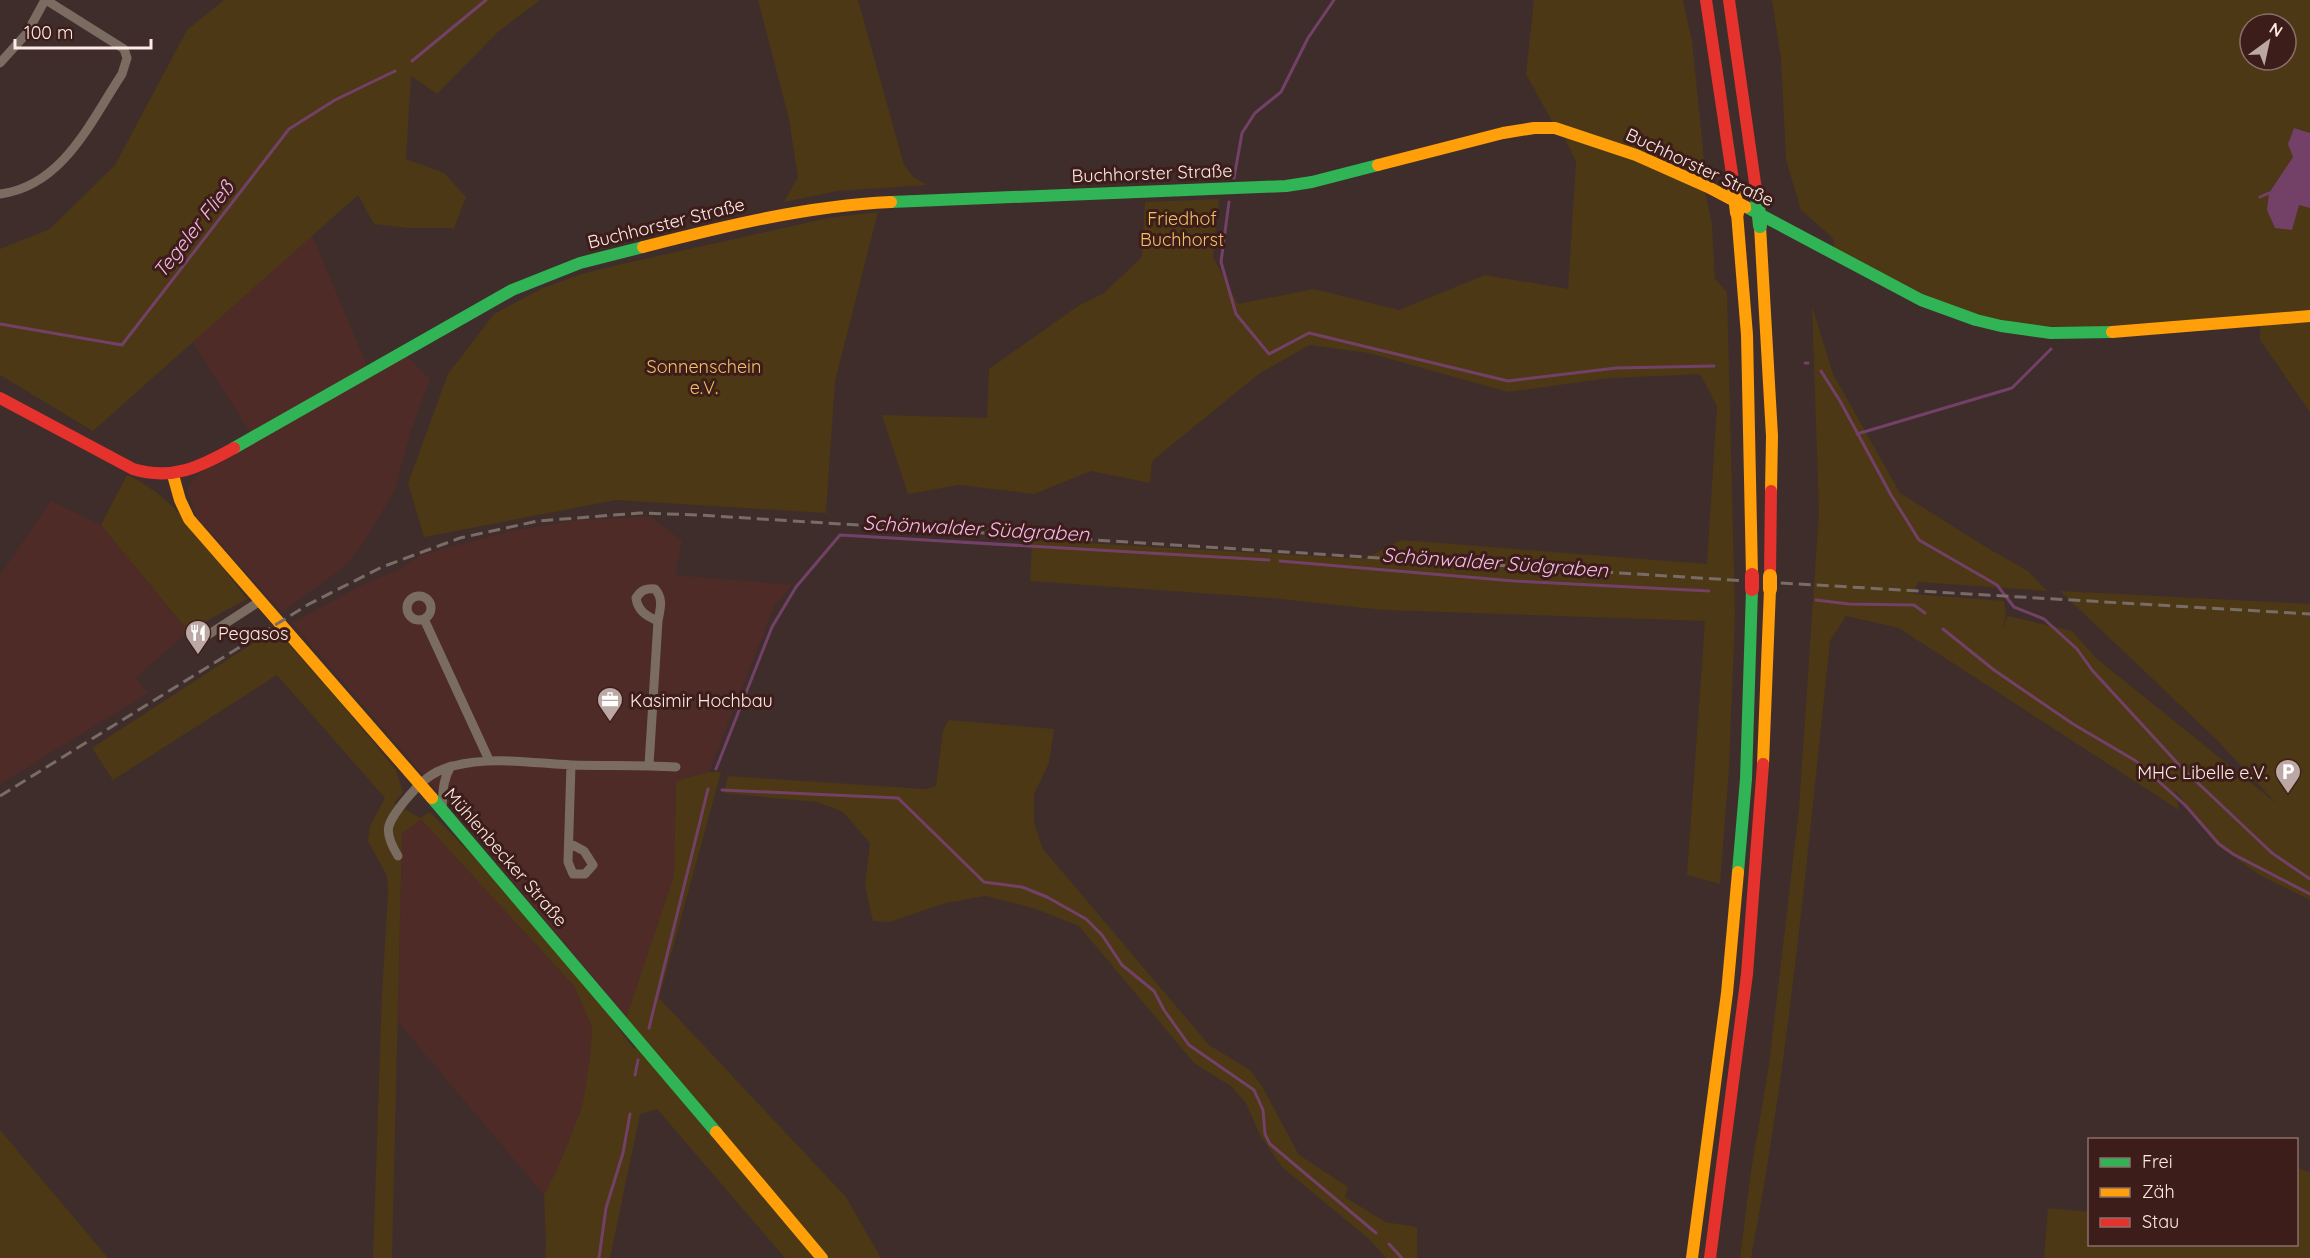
<svg xmlns="http://www.w3.org/2000/svg" width="2310" height="1258" font-family="Quicksand,sans-serif">
  <style>
    .built { fill: #4f2b27 }
    .green { fill: #4c3814; fill-rule: evenodd }
    .water { fill: #734167 }
    .lines { fill: none; stroke-linecap: round; stroke-linejoin: round }
    .stream { stroke: #734167; stroke-width: 3 }
    .street { stroke: #7b6c62; stroke-width: 9 }
    .fast { stroke: #30b455; stroke-width: 12 }
    .slow { stroke: #ff9f0a; stroke-width: 12 }
    .jam { stroke: #e5322d; stroke-width: 12 }
    .rail { stroke: #796b66; stroke-width: 3; stroke-dasharray: 12 6; stroke-linecap: butt }
    .fast-bridge { stroke: #30b455; stroke-width: 14 }
    .slow-bridge { stroke: #ff9f0a; stroke-width: 14 }
    .jam-bridge { stroke: #e5322d; stroke-width: 14 }
    .labels { text-anchor: middle; dominant-baseline: central; stroke-width: 6; stroke-linejoin: round; paint-order: stroke }
    .street-label { font-size: 18px; fill: #fee9e5; stroke: #3c1d19 }
    .park-label { font-size: 18px; fill: #f1c165; stroke: #3c1d19 }
    .poi-label { font-size: 18px; fill: #fee9e5; stroke: #3c1d19; text-anchor: start }
    .water-label { font-size: 20px; font-style: italic; fill: #f8b7e9; stroke: #3c1d19 }
  </style>
  <rect width="100%" height="100%" fill="#3f2d2b"/>
  <path class="built" d="M312 235 370 373 405 354 430 379 410 433 394 492 362 545 344 567 282 612 198 519 187 491 197 475 257 438 248 429 182 325Z
    M51 501 101 525 188 631 136 678 148 693 0 784V575Z
    M650 516 682 541 675 575 792 585 774 607 709 772 676 781 674 876 626 1018 466 824 292 623 364 584 400 569 421 555 507 532 571 521Z
    M421 818 574 986 592 1027 590 1058 582 1107 559 1165 544 1195 398 1022 402 834Z"/>
  <path class="green" d="M224 0H540L499 31 437 94 411 76 406 159 444 173 466 197 454 228H409L374 224 358 195 93 431 0 375V249L50 229 115 165 187 30Z
    M758 0H858L904 165 914 178 927 185 837 191 784 202 798 177 789 119Z
    M1534 0H1683L1692 41 1706 180C1656 156 1606 136 1553 123L1526 74Z
    M1772 0H2310V133L2294 128V157L2269 193 2310 208V311C2263 315 2216 319 2169 322 2105 327 2043 332 1979 315 1928 302 1881 273 1835 249L1833 238 1801 210 1786 160 1781 59ZM2250 24H2286V60H2250Z
    M1563 135 1612 151 1705 191 1712 225 1715 279 1727 292 1735 614 1729 768 1720 884 1687 875 1705 621 1384 610 1271 598 1030 581 1032 540 1364 559 1401 540 1707 564 1717 406 1700 374 1610 378 1508 392 1369 353 1310 345 1260 373 1152 461 1150 483 1091 471 1034 494 959 485 908 494 882 415 987 418 989 369 1078 306 1104 293 1142 257 1145 202 1219 199 1213 257 1238 304 1314 289 1399 310 1485 275 1568 289 1576 161Z
    M878 212 835 381 826 513 616 500 424 537 408 483 448 374 494 314 541 289 578 275 622 264 828 218Z
    M1812 306 1833 374 1900 493 1989 549 2028 571 2047 591 1918 582 1913 594 2004 601 2006 615 2002 631 2008 616 2072 631 2097 659 2276 803 2217 740 2060 591 2310 604V900L2261 876 2216 844 2175 790 2179 810 1899 628 1846 616 1830 641C1808 847 1790 1054 1751 1258H1740L1751 1171 1769 1065 1799 809 1819 512Z
    M2310 320V412L2260 340V324Z
    M127 475C177 496 214 557 247 599L188 631 101 525Z
    M275 629 336 697 396 770 403 792 394 803 420 818 430 812C504 887 571 962 633 1048L648 1046 626 1018 674 876 676 781 709 772H721L659 998 846 1197 881 1258H785L657 1109 640 1114 610 1258H545L546 1243 544 1195 559 1165 582 1107 590 1058 592 1027 574 986 421 819 402 834 392 1258H373L382 993 388 894 387 876 368 841 370 826 385 798 277 675 113 780 92 748Z
    M949 720 1054 729 1049 763 1034 794V823L1043 849 1209 1045 1250 1070 1262 1086 1299 1155 1348 1187 1345 1197 1385 1222 1417 1227V1258H1386L1370 1240 1282 1167 1260 1135 1246 1103 1231 1086 1194 1063 1079 926 1036 909 986 896 945 903 890 922 873 921 865 886 870 843 843 812 817 802 724 793 728 776 925 789 936 786 943 730Z
    M0 1130 108 1258H0Z
    M2297 1168 2310 1172V1258H2044L2048 1208 2089 1212 2090 1244H2296Z"/>
  <path class="water" d="M2294 128 2310 133V208L2299 205 2292 230 2275 228 2267 210 2269 193 2293 157 2288 144Z"/>
  <g class="lines">
    <path class="stream" d="M412 61 486 0
      M1234 178 1242 133 1255 113 1281 92 1308 38 1334 0
      M2260 197 2269 193
      M1229 202 1221 262 1236 314 1269 354 1309 333 1508 381 1616 368 1714 366
      M0 324 122 345 289 129 335 100 395 71
      M1805 363H1808
      M1821 371 1840 401 1891 495 1919 540 1997 585 2014 607 2044 619 2077 649 2092 670 2181 767 2272 853 2310 879
      M1857 434 2012 388 2051 349
      M1280 561 1514 581 1709 591
      M1816 600 1849 604 1914 605 1925 613
      M1943 629 1994 670 2073 724 2136 761 2185 805 2219 844 2233 854 2310 894
      M716 769 772 627 796 587 840 535 1269 560
      M722 790 898 798 984 882 1022 887 1047 897 1086 919 1102 935 1122 965 1154 991 1164 1010 1189 1045 1254 1090 1263 1110 1265 1134 1270 1144 1376 1233
      M649 1028 708 789
      M635 1075 638 1060
      M1389 1244 1402 1258
      M599 1258 606 1208 623 1153 630 1114"/>
    <path class="street" d="M0 63 27 33 45 0
      M0 194C63 186 91 121 122 74L127 58 124 49 46 0
      M407 608a12 12 0 1 1 24 0a12 12 0 1 1-24 0Z
      M424 619 489 760
      M197 642 260 601
      M649 765 658 621C660 609 664 599 655 589 646 588 641 590 636 598 638 611 646 616 658 621
      M442 810C443 793 442 781 451 766
      M569 843 584 851 593 865 585 874H573L568 862 571 765
      M398 856C383 831 386 825 403 803 417 786 430 771 453 766 492 756 531 763 571 765 606 766 641 765 676 767"/>
    <path class="fast" d="M891 202 1286 186 1312 182 1378 165
      M1746 207 1921 300 1976 320 2001 326 2051 333 2112 332
      M234 448 512 290 580 263 643 247
      M432 798 716 1132
      M1738 872 1746 779 1752 589"/>
    <path class="slow" d="M1378 165 1503 133 1534 128H1555L1636 155 1708 187 1746 207
      M1737 213 1747 335 1752 575
      M1760 226 1772 436 1771 491
      M643 247C725 226 806 206 891 202
      M2112 332 2310 316
      M173 475 180 500 189 519 432 798
      M1763 764 1770 589
      M716 1132 822 1258
      M1692 1258 1727 993 1738 872"/>
    <path class="jam" d="M1706 0 1734 187
      M1729 0 1757 197
      M0 398 133 469C172 481 200 467 234 448
      M1770 576 1771 491
      M1710 1258 1747 974 1763 764"/>
    <path class="rail" d="M0 796 309 604 382 567 460 538 538 521 640 513 698 515 1731 580 2310 614"/>
    <path class="fast-bridge" d="M1757 197 1760 226"/>
    <path class="slow-bridge" d="M1734 187 1737 213
      M1770 576V589"/>
    <path class="jam-bridge" d="M1752 575V589"/>
  </g>
  <defs>
    <symbol id="restaurant-pin" viewBox="-11 -11 22 30"><path d="M0 17L-7.5 6A9.5 9.5 0 1 1 7.5 6Z" fill="#bba7a4" stroke="#3c1d19"/><path d="M-5-6h1v4h1v-4h1v4h1v-4h1v5L-1.5 .5V6h-2V.5L-5-1ZM5-6V6H3V1.5H1.5Q1.5-4 5-6Z" fill="#fff"/></symbol>
    <symbol id="office-pin" viewBox="-11 -11 22 30"><path d="M0 17L-7.5 6A9.5 9.5 0 1 1 7.5 6Z" fill="#bba7a4" stroke="#3c1d19"/><path d="M-6-3h4V-5.5h4V-3h4V5H-6ZM-1-4.5V-3h2v-1.5ZM-6 0V1H6V0Z" fill="#fff"/></symbol>
    <symbol id="parking-pin" viewBox="-11 -11 22 30"><path d="M0 17L-7.5 6A9.5 9.5 0 1 1 7.5 6Z" fill="#bba7a4" stroke="#3c1d19"/><path d="M-3.5-5.5H1a3.5 3.5 0 0 1 0 7H-1V5.5H-3.5ZM-1-3.4V-.6H.8a1.4 1.4 0 0 0 0-2.8Z" fill="#fff"/></symbol>
  </defs>
  <g fill-rule="evenodd">
    <use href="#restaurant-pin" x="183" y="618" width="30" height="40"/>
    <use href="#office-pin" x="595" y="685" width="30" height="40"/>
    <use href="#parking-pin" x="2273" y="757" width="30" height="40"/>
  </g>
  <g class="labels">
    <g class="street-label">
      <text transform="translate(1700 167) rotate(25)">Buchhorster Straße</text>
      <text transform="translate(1152 173) rotate(-2)">Buchhorster Straße</text>
      <text transform="translate(666 223) rotate(-14)">Buchhorster Straße</text>
      <text transform="translate(506 857) rotate(49)">Mühlenbecker Straße</text>
    </g>
    <g class="park-label">
      <text x="1182" y="218">Friedhof<tspan x="1182" dy="21">Buchhorst</tspan></text>
      <text x="704" y="366">Sonnenschein<tspan x="704" dy="21">e.V.</tspan></text>
    </g>
    <g class="poi-label">
      <text x="218" y="633">Pegasos</text>
      <text x="630" y="700">Kasimir Hochbau</text>
      <text x="2268" y="772" text-anchor="end">MHC Libelle e.V.</text>
    </g>
    <g class="water-label">
      <text transform="translate(193 229) rotate(-52)">Tegeler Fließ</text>
      <text transform="translate(976 528) rotate(3)">Schönwalder Südgraben</text>
      <text transform="translate(1495 562) rotate(4)">Schönwalder Südgraben</text>
    </g>
  </g>
  <rect x="2088" y="1138" width="210" height="108" fill="#3c1d19" stroke="#8a6f6b" stroke-width="1.5"/>
  <rect x="2100" y="1158" width="30" height="9" fill="#30b455" stroke="#8a6f6b" stroke-width="1.5"/>
  <text x="2142" y="1168" font-size="18" fill="#fee9e5">Frei</text>
  <rect x="2100" y="1188" width="30" height="9" fill="#ff9f0a" stroke="#8a6f6b" stroke-width="1.5"/>
  <text x="2142" y="1198" font-size="18" fill="#fee9e5">Zäh</text>
  <rect x="2100" y="1218" width="30" height="9" fill="#e5322d" stroke="#8a6f6b" stroke-width="1.5"/>
  <text x="2142" y="1228" font-size="18" fill="#fee9e5">Stau</text>
  <g transform="translate(2268 42) rotate(33)"><circle r="28" fill="#3c1d19" stroke="#8a6f6b" stroke-width="1.5"/>
  <path d="M0-4.5L10 22L0 15L-10 22Z" fill="#bba7a4"/>
  <text y="-9" font-size="16" font-weight="bold" text-anchor="middle" fill="#fee9e5">N</text>
  </g>
  <path d="M15 39v9h136v-9" fill="none" stroke="#fee9e5" stroke-width="3"/>
  <text x="24" y="39" font-size="18" fill="#fee9e5" stroke="#3c1d19" stroke-width="4.5" paint-order="stroke">100 m</text>
</svg>
